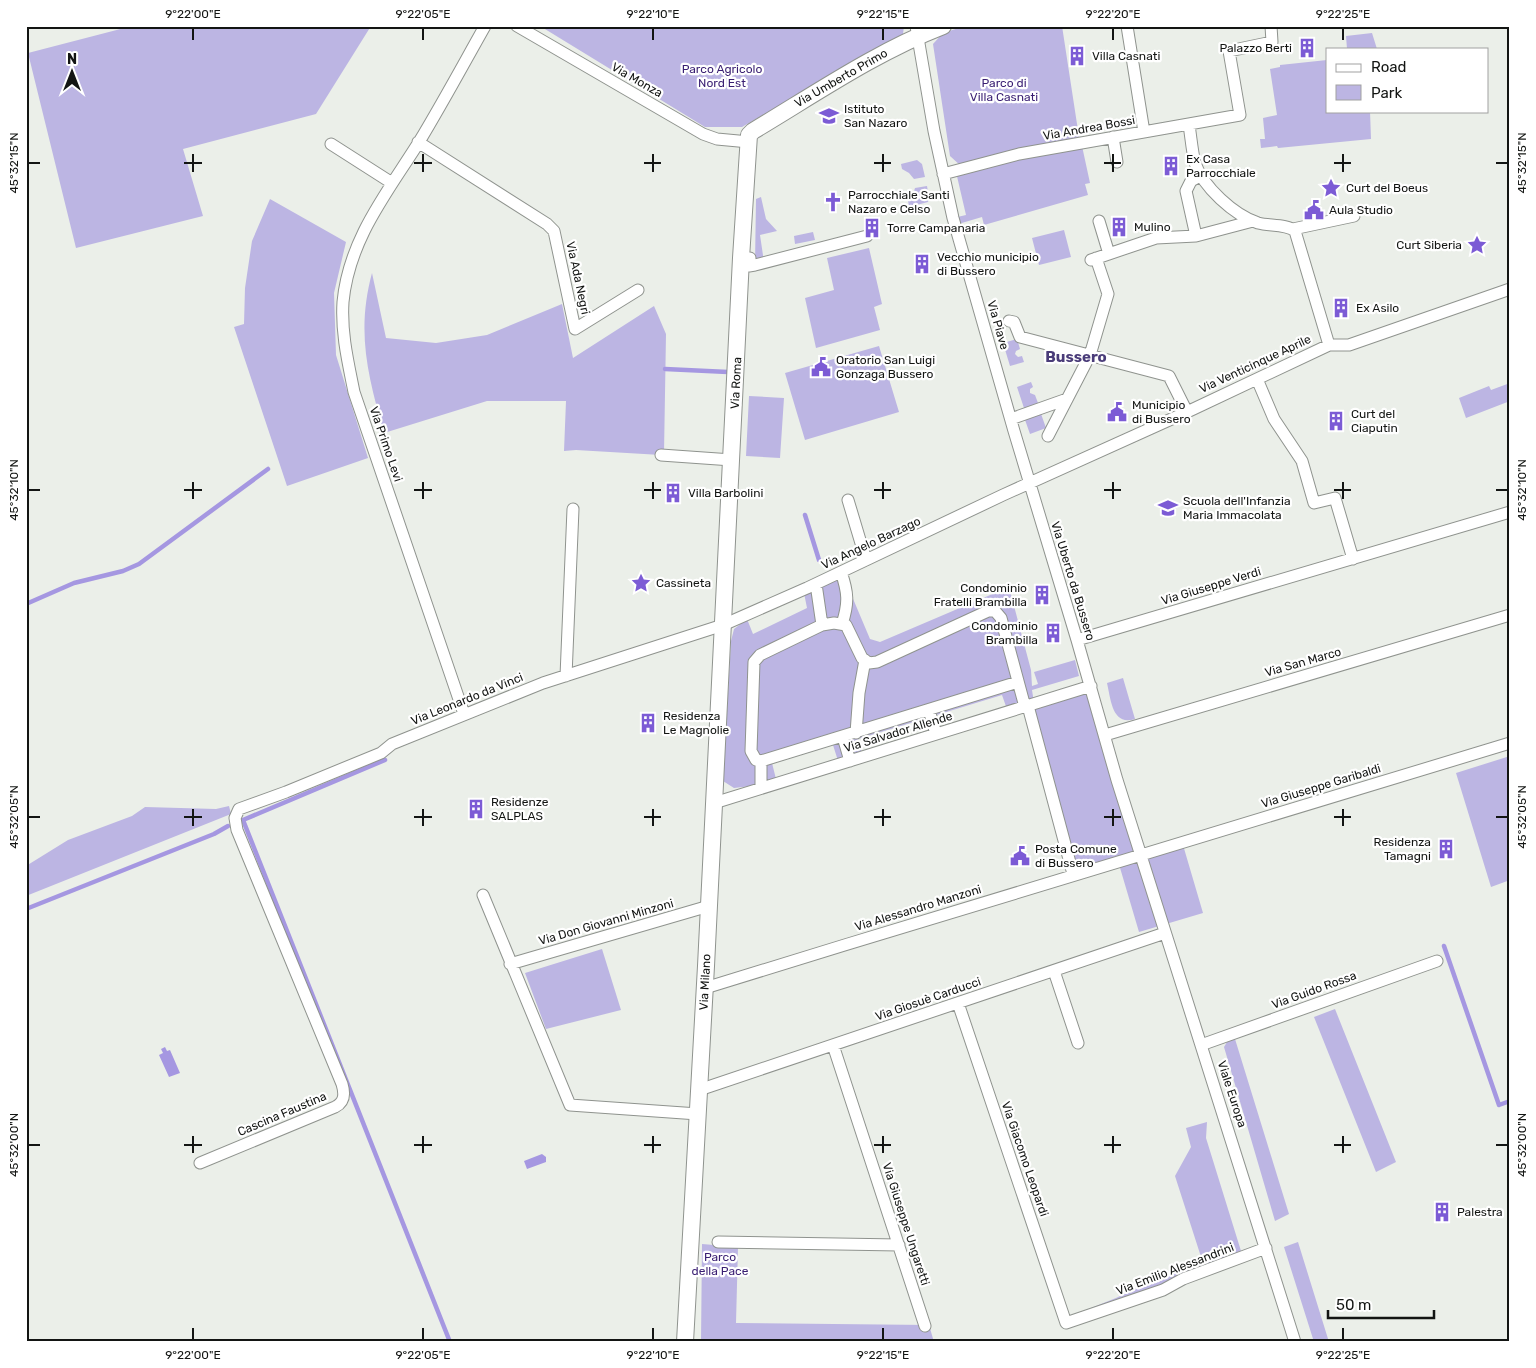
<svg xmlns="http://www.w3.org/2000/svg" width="1536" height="1368" font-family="Rubik,sans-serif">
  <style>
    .green { fill: #bcb5e3 }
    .water { fill: #a597e1 }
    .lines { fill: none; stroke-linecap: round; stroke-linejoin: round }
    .stream { stroke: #a597e1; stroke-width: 4.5 }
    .street-casing { stroke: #8f938e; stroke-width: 13 }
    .secondary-casing { stroke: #8f938e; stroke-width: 18 }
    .street { stroke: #fff; stroke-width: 11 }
    .secondary { stroke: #fff; stroke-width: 16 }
    .ticks { fill: none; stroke: #131513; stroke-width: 2 }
    .labels { text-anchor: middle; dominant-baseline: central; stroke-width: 4.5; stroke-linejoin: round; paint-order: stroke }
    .poi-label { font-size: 12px; fill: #131513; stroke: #fff; text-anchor: start }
    .park-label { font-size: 12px; fill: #391e72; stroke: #fff }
    .street-label { font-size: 12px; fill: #131513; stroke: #fff }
    .quarter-label { font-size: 15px; font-weight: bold; fill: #4a3c79; stroke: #fff }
    .neatline { fill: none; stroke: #131513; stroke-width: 2 }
    .ticks-label { font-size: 12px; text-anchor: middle; fill: #131513 }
  </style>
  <rect width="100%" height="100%" fill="#ebefe9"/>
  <path class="green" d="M132 26H371L316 114 183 149 203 216 76 248 28 53Z
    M540 26H904L903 34 742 127H705Z
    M965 26H1062L1079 137 961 166 950 156 933 44 943 33Z
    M1372 33 1377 49H1347L1346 36Z
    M1327 60V111H1370L1371 139 1278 148 1277 146 1261 148 1260 139H1265L1263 118 1277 115 1270 69 1280 67V65Z
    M1082 146 1090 183 1085 184 1088 195 984 225 982 217 955 225 953 218 966 215 956 172Z
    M917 160 922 164 925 177 914 179 909 173 902 169 901 164Z
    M927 186 929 198 928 202 909 207 908 200 913 194 915 188Z
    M761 197 766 219 777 231 760 235 764 262 755 265 756 199Z
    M270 199 346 242 334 293 336 355 368 458 287 486 234 327 244 324 245 288 252 241Z
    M1064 230 1071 257 1039 265 1032 238Z
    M813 232 815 240 795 244 794 236Z
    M869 248 882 304 874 307 880 330 816 348 805 298 834 290 827 258Z
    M372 273 386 338 436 343 487 335 562 304 573 358 654 306 666 334 664 453 661 455 576 450 564 451 566 401H487L384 433C368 376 356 332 372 273Z
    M1017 339 1020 349 1016 351 1015 354 1018 357 1022 356 1024 362 1010 366 1003 343Z
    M879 346 899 412 805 440 785 373Z
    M1031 382 1033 387 1030 389V393L1035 395 1038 403 1024 408 1017 387Z
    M1510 383V401L1466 418 1459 398 1489 386 1491 390Z
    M749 396 784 398 780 458 746 456Z
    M1040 411 1046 428 1030 434 1024 417Z
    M843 575 870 639 880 642 1009 587 1031 670 1032 686 1038 684 1034 672 1075 660 1079 676 1032 690 1034 703 1008 712 1002 695 858 739 863 756 839 764 833 745 772 763 777 783 734 788 723 781 731 641 734 629 747 619 753 634 807 608 804 593Z
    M1123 678 1135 719C1112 726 1111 700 1107 683Z
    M1089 688 1142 856 1183 845 1203 913 1139 932 1118 861 1074 873 1030 707Z
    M1510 756V880L1491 887 1456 773Z
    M229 806 231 814 26 896V866L68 840 132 816 145 807 216 809Z
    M602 949 621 1010 546 1029 525 973Z
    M1335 1009 1396 1162 1376 1172 1314 1017Z
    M1235 1039 1289 1214 1275 1221 1224 1047 1227 1042Z
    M1207 1122 1206 1138 1241 1251 1232 1254 1230 1249 1225 1250 1227 1256 1217 1260 1218 1264 1160 1287 1071 1316 1116 1298 1181 1267 1202 1260 1175 1176 1191 1147 1186 1128Z
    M1298 1242 1329 1342H1314L1284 1247Z
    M702 1244 738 1247 736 1323 929 1325 934 1342H701Z"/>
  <path class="water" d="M165 1047 167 1051 170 1050 180 1073 169 1077 159 1055 163 1053 161 1049Z
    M542 1154 546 1157V1162L527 1169 524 1161Z"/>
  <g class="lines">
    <path class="stream" d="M665 369 728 372
      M805 515 819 560
      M26 604 74 583 123 571 139 564 268 469
      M385 760 243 820 450 1342
      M26 909 214 834 228 826
      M1444 946 1499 1105 1510 1101"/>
    <defs>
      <path id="street" d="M517 26 703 134 717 139 749 142
        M916 26 934 131 953 218 1014 431 1077 640 1117 780 1295 1342
        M1127 26 1144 132
        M1189 125C1191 137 1192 151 1195 163 1203 187 1234 215 1258 223 1269 226 1287 224 1295 231L1329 345
        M1113 137 1117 162
        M418 142 547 224 554 231 575 329 638 290
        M331 144 392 183
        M943 174 1019 154 1240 115 1229 51 1272 42 1271 26
        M1202 175 1191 181 1186 191 1196 236 1253 221
        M1099 221 1109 254
        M1293 229 1354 216
        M741 258H750L749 266 755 265 867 236
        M1091 260 1156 238 1196 236
        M1009 321 1014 322 1020 337 1169 376 1187 412
        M1257 379 1274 419 1302 461 1314 503 1335 498 1353 559
        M1011 419 1067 399
        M1048 436 1090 355 1108 294 1096 258
        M661 455 732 460
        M848 500 866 560
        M841 572C848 592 849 603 842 624
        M822 625 834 623 846 625 862 658 869 663 877 662 988 611H995L1001 618 1025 707
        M1077 640 1510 512
        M566 676 573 509
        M1028 706 1073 874
        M929 710 936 734
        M464 714 354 392C348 362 341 333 343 302 349 239 387 193 419 142 442 104 463 65 485 26
        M856 733 859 693 865 660
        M1105 735 1510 615
        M843 737 850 761
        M761 761 1018 682
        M761 788V761L756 760 751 751 754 662 760 655 822 625 816 584
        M714 803 1091 686
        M483 895 570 1105 698 1114
        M510 964 709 906
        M1054 971 1078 1043
        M705 988C973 905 1242 825 1510 743
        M958 1003 1066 1323 1163 1290 1183 1279 1266 1248
        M833 1045 925 1326
        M1201 1045 1437 961
        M699 1090 1165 933
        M200 1163 335 1107C345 1102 345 1094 342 1084L237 830 235 818 239 809 286 792 381 753 392 744 543 683 723 625 807 588 1003 495 1187 412 1329 345H1349L1510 289
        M718 1242 899 1245"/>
      <path id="secondary" d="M685 1342 706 966 741 258 749 135 753 131C815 94 876 52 943 26"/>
    </defs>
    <use href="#street" class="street-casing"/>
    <use href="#secondary" class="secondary-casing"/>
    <use href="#street" class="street"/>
    <use href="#secondary" class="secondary"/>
  </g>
  <path class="ticks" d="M193 28V40M423 28V40M653 28V40M883 28V40M1113 28V40M1343 28V40M193 154V172M423 154V172M653 154V172M883 154V172M1113 154V172M1343 154V172M28 163H40M184 163H202M414 163H432M644 163H661M874 163H891M1104 163H1121M1334 163H1351M1496 163H1508M193 482V499M423 482V499M653 482V499M883 482V499M1113 482V499M1343 482V499M28 490H40M184 490H202M414 490H432M644 490H661M874 490H891M1104 490H1121M1334 490H1351M1496 490H1508M193 809V826M423 809V826M653 809V826M883 809V826M1113 809V826M1343 809V826M28 817H40M184 817H202M414 817H432M644 817H661M874 817H891M1104 817H1121M1334 817H1351M1496 817H1508M193 1136V1153M423 1136V1153M653 1136V1153M883 1136V1153M1113 1136V1153M1343 1136V1153M28 1145H40M184 1145H202M414 1145H432M644 1145H661M874 1145H891M1104 1145H1121M1334 1145H1351M1496 1145H1508M193 1328V1340M423 1328V1340M653 1328V1340M883 1328V1340M1113 1328V1340M1343 1328V1340"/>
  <defs>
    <symbol id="building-bare" viewBox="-9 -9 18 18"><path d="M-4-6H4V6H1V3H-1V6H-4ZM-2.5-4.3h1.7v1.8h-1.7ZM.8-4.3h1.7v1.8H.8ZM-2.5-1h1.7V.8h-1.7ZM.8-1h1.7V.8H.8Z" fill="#7c5bd5" stroke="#fff" stroke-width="2.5" paint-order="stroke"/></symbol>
    <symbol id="school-bare" viewBox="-9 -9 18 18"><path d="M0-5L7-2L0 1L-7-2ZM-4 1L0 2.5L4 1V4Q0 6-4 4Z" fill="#7c5bd5" stroke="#fff" stroke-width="2.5" paint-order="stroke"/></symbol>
    <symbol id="sight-bare" viewBox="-9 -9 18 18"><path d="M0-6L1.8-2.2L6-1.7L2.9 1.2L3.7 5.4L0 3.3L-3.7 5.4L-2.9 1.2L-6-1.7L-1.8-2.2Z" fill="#7c5bd5" stroke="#fff" stroke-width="2.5" paint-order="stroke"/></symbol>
    <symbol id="church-bare" viewBox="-9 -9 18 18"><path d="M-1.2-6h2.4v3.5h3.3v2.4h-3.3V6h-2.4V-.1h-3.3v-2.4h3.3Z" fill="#7c5bd5" stroke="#fff" stroke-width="2.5" paint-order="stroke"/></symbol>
    <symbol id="civic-bare" viewBox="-9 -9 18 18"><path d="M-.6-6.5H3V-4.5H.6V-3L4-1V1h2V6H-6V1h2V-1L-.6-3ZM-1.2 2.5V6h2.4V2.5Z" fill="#7c5bd5" stroke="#fff" stroke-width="2.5" paint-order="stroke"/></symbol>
  </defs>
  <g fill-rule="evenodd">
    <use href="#building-bare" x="1293" y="34" width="28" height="28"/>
    <use href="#building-bare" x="1063" y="42" width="28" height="28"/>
    <use href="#school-bare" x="815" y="102" width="28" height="28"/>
    <use href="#building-bare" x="1157" y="152" width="28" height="28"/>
    <use href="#sight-bare" x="1317" y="174" width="28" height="28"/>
    <use href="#church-bare" x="819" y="188" width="28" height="28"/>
    <use href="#civic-bare" x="1300" y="196" width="28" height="28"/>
    <use href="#building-bare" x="1105" y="213" width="28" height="28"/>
    <use href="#building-bare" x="858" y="214" width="28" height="28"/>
    <use href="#sight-bare" x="1463" y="231" width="28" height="28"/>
    <use href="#building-bare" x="908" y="250" width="28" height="28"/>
    <use href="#building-bare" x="1327" y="294" width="28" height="28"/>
    <use href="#civic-bare" x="807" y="353" width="28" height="28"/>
    <use href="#civic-bare" x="1103" y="398" width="28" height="28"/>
    <use href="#building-bare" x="1322" y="407" width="28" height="28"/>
    <use href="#building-bare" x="659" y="479" width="28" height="28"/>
    <use href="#school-bare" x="1154" y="494" width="28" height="28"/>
    <use href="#sight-bare" x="627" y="569" width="28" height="28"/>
    <use href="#building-bare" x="1028" y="581" width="28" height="28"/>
    <use href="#building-bare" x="1039" y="619" width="28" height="28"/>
    <use href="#building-bare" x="634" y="709" width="28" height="28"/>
    <use href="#building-bare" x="462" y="795" width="28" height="28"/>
    <use href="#building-bare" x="1432" y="835" width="28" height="28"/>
    <use href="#civic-bare" x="1006" y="842" width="28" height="28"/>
    <use href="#building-bare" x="1428" y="1198" width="28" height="28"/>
  </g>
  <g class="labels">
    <g class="poi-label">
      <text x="1292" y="48" text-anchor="end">Palazzo Berti</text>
      <text x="1092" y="56">Villa Casnati</text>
      <text x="844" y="109">Istituto<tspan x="844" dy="14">San Nazaro</tspan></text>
      <text x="1186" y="159">Ex Casa<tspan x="1186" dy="14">Parrocchiale</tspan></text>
      <text x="1346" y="188">Curt del Boeus</text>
      <text x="848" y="195">Parrocchiale Santi<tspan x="848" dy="14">Nazaro e Celso</tspan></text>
      <text x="1329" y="210">Aula Studio</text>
      <text x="1134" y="227">Mulino</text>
      <text x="887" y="228">Torre Campanaria</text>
      <text x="1462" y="245" text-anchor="end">Curt Siberia</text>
      <text x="937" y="257">Vecchio municipio<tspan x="937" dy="14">di Bussero</tspan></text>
      <text x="1356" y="308">Ex Asilo</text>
      <text x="836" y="360">Oratorio San Luigi<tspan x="836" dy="14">Gonzaga Bussero</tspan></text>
      <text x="1132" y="405">Municipio<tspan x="1132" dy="14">di Bussero</tspan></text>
      <text x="1351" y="414">Curt del<tspan x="1351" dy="14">Ciaputin</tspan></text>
      <text x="688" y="493">Villa Barbolini</text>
      <text x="1183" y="501">Scuola dell'Infanzia<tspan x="1183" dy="14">Maria Immacolata</tspan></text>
      <text x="656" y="583">Cassineta</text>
      <text x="1027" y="588" text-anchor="end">Condominio<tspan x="1027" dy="14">Fratelli Brambilla</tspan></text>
      <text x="1038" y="626" text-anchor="end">Condominio<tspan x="1038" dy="14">Brambilla</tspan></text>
      <text x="663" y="716">Residenza<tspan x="663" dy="14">Le Magnolie</tspan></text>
      <text x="491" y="802">Residenze<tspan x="491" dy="14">SALPLAS</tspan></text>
      <text x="1431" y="842" text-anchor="end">Residenza<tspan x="1431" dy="14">Tamagni</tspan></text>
      <text x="1035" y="849">Posta Comune<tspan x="1035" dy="14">di Bussero</tspan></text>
      <text x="1457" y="1212">Palestra</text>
    </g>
    <g class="park-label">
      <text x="722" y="69">Parco Agricolo<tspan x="722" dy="14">Nord Est</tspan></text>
      <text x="1004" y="83">Parco di<tspan x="1004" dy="14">Villa Casnati</tspan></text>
      <text x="720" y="1257">Parco<tspan x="720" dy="14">della Pace</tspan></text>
    </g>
    <g class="street-label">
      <text transform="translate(841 78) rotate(-30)">Via Umberto Primo</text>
      <text transform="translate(637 80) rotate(30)">Via Monza</text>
      <text transform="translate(1089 128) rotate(-10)">Via Andrea Bossi</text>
      <text transform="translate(578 278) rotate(78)">Via Ada Negri</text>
      <text transform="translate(998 325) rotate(74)">Via Piave</text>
      <text transform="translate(1255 364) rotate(-25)">Via Venticinque Aprile</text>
      <text transform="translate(736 383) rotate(-87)">Via Roma</text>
      <text transform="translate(386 444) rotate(71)">Via Primo Levi</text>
      <text transform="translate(871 543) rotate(-25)">Via Angelo Barzago</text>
      <text transform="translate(1073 581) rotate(73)">Via Uberto da Bussero</text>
      <text transform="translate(1211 586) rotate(-17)">Via Giuseppe Verdi</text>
      <text transform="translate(1303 662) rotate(-16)">Via San Marco</text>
      <text transform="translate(467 699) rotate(-22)">Via Leonardo da Vinci</text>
      <text transform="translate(898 732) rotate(-17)">Via Salvador Allende</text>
      <text transform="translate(1321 786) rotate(-17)">Via Giuseppe Garibaldi</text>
      <text transform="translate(918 908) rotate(-17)">Via Alessandro Manzoni</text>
      <text transform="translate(606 922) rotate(-16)">Via Don Giovanni Minzoni</text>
      <text transform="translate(705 982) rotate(-87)">Via Milano</text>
      <text transform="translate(1314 990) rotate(-20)">Via Guido Rossa</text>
      <text transform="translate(928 999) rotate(-19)">Via Giosuè Carducci</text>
      <text transform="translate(1232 1094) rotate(72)">Viale Europa</text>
      <text transform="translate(282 1114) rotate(-23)">Cascina Faustina</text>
      <text transform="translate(1025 1159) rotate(71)">Via Giacomo Leopardi</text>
      <text transform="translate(906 1224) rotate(72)">Via Giuseppe Ungaretti</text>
      <text transform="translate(1175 1269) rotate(-21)">Via Emilio Alessandrini</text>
    </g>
    <g class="quarter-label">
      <text x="1076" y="357">Bussero</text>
    </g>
  </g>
  <rect width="1536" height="1368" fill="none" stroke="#ffffff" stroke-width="55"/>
  <rect x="1326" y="48" width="162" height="65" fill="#ffffff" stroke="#a1a1a1"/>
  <rect x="1336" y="64" width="25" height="8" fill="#ffffff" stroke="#a1a1a1"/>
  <text x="1371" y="72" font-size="15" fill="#131513">Road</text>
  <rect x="1336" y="85" width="25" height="15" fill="#bcb5e3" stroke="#a1a1a1"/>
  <text x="1371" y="98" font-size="15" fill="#131513">Park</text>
  <g transform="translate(72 72)" stroke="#ffffff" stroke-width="4" paint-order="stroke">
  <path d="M0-4L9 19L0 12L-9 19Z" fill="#131513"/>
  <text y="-8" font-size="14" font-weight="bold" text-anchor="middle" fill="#131513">N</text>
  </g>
  <path d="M1328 1310v8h106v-8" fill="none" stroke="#131513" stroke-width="2.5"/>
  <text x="1336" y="1310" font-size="15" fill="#131513" stroke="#ffffff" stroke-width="4" paint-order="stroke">50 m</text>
  <rect x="28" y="28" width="1480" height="1312" class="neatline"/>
  <g class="ticks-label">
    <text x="193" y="18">9°22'00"E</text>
    <text x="423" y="18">9°22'05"E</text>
    <text x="653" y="18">9°22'10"E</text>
    <text x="883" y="18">9°22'15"E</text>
    <text x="1113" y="18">9°22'20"E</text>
    <text x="1343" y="18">9°22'25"E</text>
    <text transform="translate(14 163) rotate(-90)" y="4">45°32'15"N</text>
    <text transform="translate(1522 163) rotate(-90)" y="4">45°32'15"N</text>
    <text transform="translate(14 490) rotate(-90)" y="4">45°32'10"N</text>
    <text transform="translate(1522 490) rotate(-90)" y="4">45°32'10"N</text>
    <text transform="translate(14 817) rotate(-90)" y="4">45°32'05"N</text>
    <text transform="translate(1522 817) rotate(-90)" y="4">45°32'05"N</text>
    <text transform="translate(14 1145) rotate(-90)" y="4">45°32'00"N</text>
    <text transform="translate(1522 1145) rotate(-90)" y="4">45°32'00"N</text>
    <text x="193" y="1359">9°22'00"E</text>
    <text x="423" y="1359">9°22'05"E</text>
    <text x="653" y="1359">9°22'10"E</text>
    <text x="883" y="1359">9°22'15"E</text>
    <text x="1113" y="1359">9°22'20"E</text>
    <text x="1343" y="1359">9°22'25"E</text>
  </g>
</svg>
